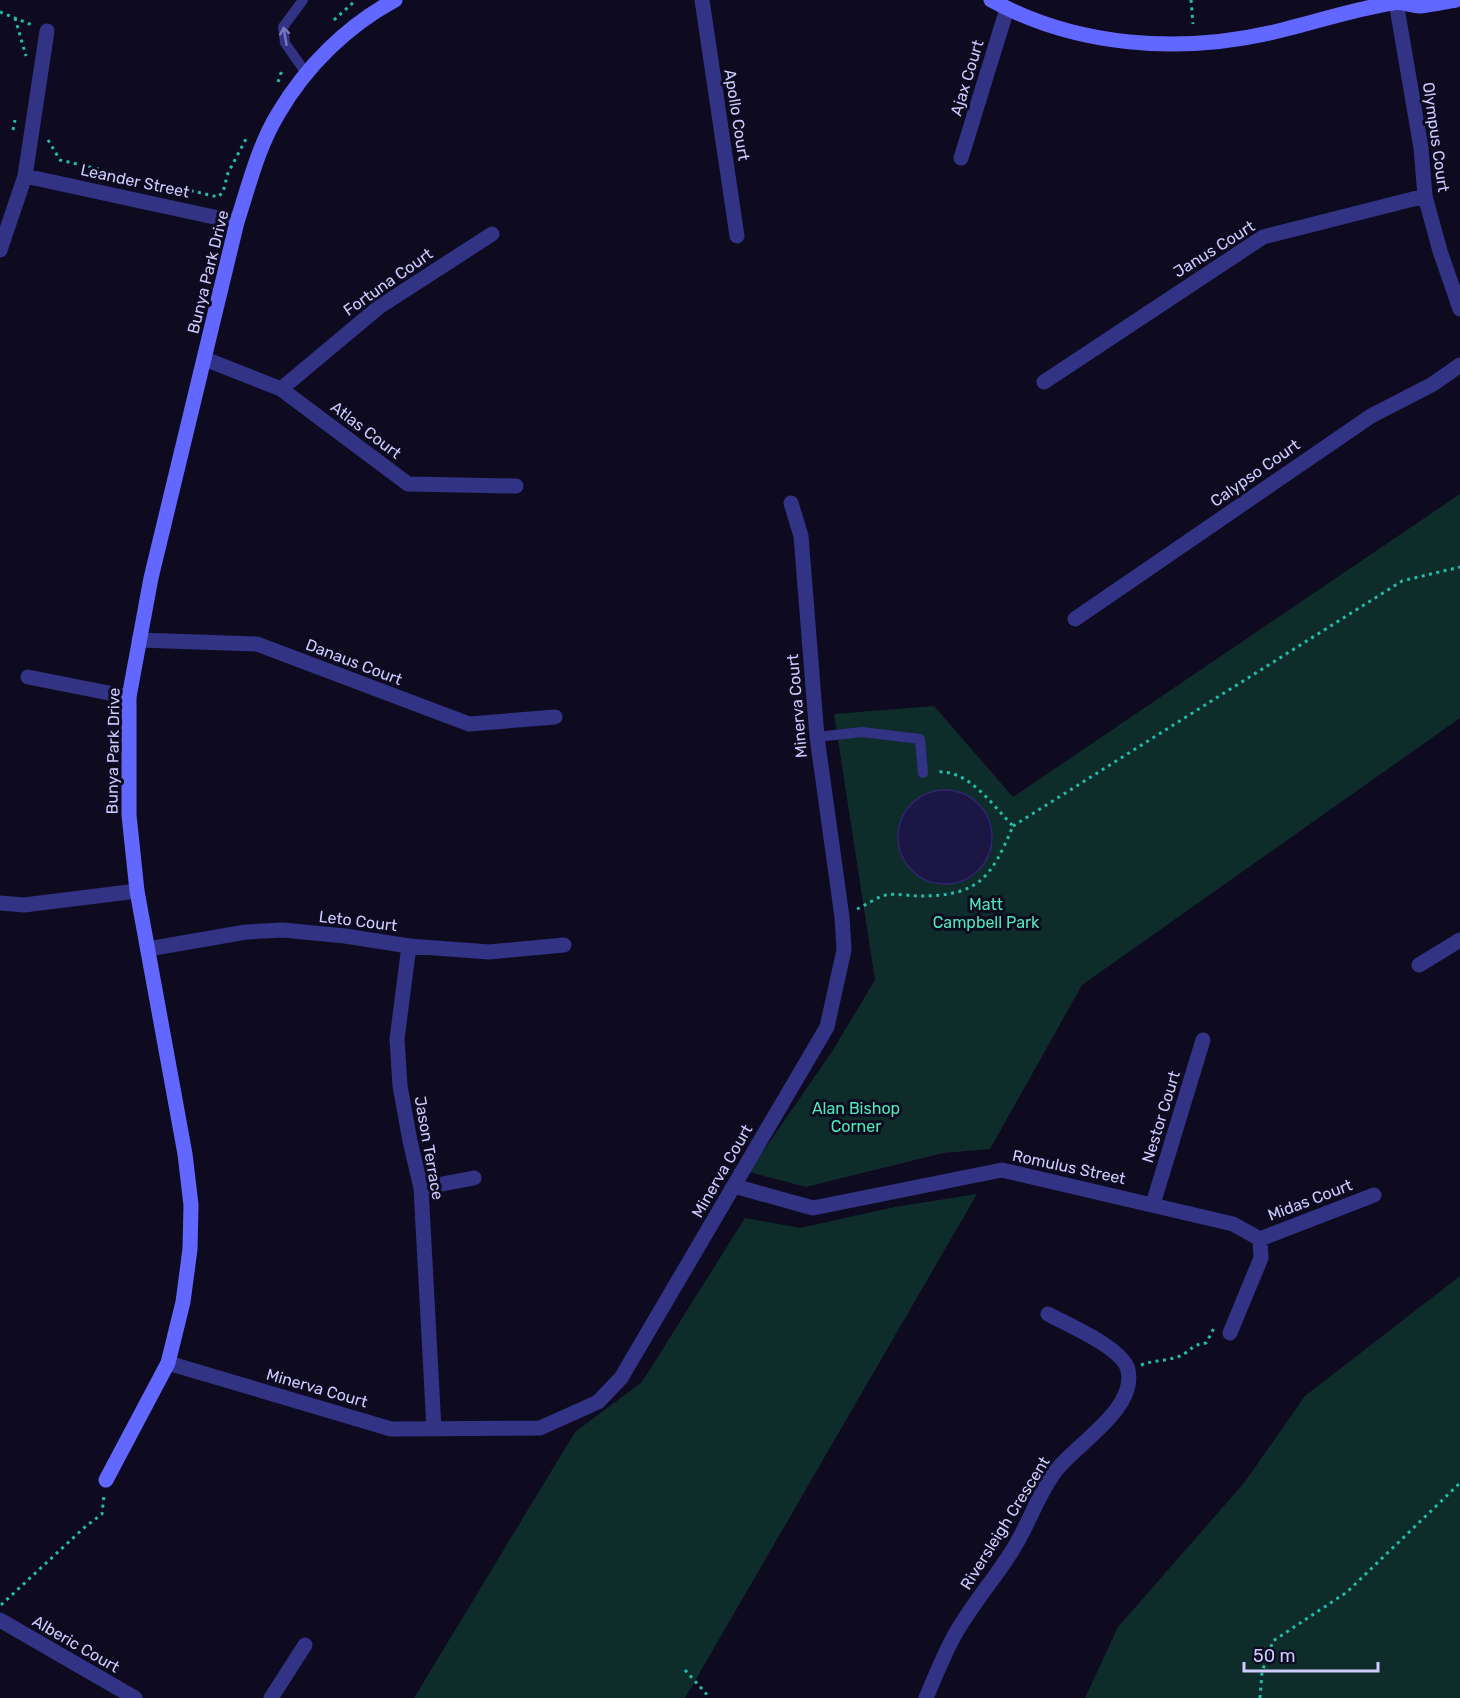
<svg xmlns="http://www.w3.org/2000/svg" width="1460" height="1698" font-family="Rubik,sans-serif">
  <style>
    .green { fill: #0e2c29 }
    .building { fill: #1c1644; stroke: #302572; stroke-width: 1.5 }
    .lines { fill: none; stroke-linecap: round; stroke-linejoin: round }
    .path { stroke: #23bbaa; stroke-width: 3; stroke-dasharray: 3 4.5; stroke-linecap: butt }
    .lane { stroke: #323385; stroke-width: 10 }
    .street { stroke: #323385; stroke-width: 15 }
    .secondary { stroke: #6267ff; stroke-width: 15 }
    .oneway { stroke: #7877bc }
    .labels { text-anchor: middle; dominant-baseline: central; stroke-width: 6; stroke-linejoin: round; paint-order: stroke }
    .street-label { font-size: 16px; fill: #cecbff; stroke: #0e0b21 }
    .park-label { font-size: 16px; fill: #4de9b9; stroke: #0e0b21 }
  </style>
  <rect width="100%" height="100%" fill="#0e0b21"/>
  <path class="green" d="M1460 494V718L1082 985 990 1149 943 1153 806 1187 749 1172 833 1050 875 980 834 714 934 706 1013 797Z
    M977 1194 685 1698H414L575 1432 642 1382 745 1218 800 1228 895 1207Z
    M1460 1276V1698H1085L1118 1627 1244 1483 1305 1396Z"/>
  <path class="building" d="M898 837a47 47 0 1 1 94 0a47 47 0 1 1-94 0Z"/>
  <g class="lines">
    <path class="path" d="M1191 0 1193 24
      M0 12 32 25
      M15 18 26 56
      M334 20 356 0
      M278 82 282 70
      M13 130 15 120
      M48 140 60 160 218 197 223 192 228 173 247 137
      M1013 826 1402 581 1460 567
      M857 909C866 905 877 897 886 895 896 893 909 896 919 896 979 896 991 878 1013 826 992 805 969 769 936 772
      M1141 1365C1154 1360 1168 1361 1180 1356 1193 1350 1190 1345 1206 1343L1214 1328
      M1 1605 86 1526 102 1514 104 1495
      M685 1670 710 1698
      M1260 1698 1262 1672 1273 1641 1347 1592 1460 1483"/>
    <path class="lane" d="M303 0 283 27 285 43 306 73
      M817 737 862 732 920 739 923 773"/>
    <path class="street" d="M702 0 737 236
      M1396 2 1421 148 1425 196 1440 251 1460 309
      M961 158 1007 9
      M25 176 237 222
      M0 250 25 176 47 31
      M205 359 281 389 408 484 516 486
      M1044 382 1263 237 1425 196
      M281 389 379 307 492 234
      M1075 619 1371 416 1433 384 1460 365
      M139 640 257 644 469 724 555 717
      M28 677 129 697
      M0 903 24 905 137 891
      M409 946 397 1039 400 1086 410 1141 421 1188 434 1429
      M148 949 246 932 283 930 345 936 409 946 489 952 564 945
      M1419 965 1460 940
      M734 1186 813 1208 1002 1170 1233 1224 1260 1239 1261 1258 1230 1333
      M421 1188 474 1178
      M1153 1204 1203 1040
      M1260 1239 1374 1195
      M168 1363 391 1429 540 1428 598 1402 621 1378 827 1027 844 950 842 917 817 737 801 536 791 503
      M0 1620 135 1698
      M271 1698 305 1645
      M926 1698C934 1679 942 1659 952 1640 969 1607 996 1578 1015 1546 1029 1523 1038 1495 1054 1473 1074 1445 1137 1410 1128 1370 1123 1348 1068 1325 1048 1314"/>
    <path class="secondary" d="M991 0C1077 47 1179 54 1274 32 1313 23 1353 9 1393 3 1402 1 1411 6 1420 6 1432 5 1444 2 1456 0
      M106 1480 168 1363 183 1302 190 1249 191 1205 185 1154 137 891 129 815V697L151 578 237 222C249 185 258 147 278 114 306 66 347 26 395 0"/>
  </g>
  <defs><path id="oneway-shaft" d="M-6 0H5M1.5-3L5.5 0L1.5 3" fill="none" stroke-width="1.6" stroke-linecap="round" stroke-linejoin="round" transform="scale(1.5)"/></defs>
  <use class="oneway" href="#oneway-shaft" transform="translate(285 36) rotate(-100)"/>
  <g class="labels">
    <g class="street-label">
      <text transform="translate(967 78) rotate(-73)">Ajax Court</text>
      <text transform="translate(737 115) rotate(81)">Apollo Court</text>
      <text transform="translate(1436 137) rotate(82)">Olympus Court</text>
      <text transform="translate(135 181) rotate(12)">Leander Street</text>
      <text transform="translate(1214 249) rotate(-32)">Janus Court</text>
      <text transform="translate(208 272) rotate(-76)">Bunya Park Drive</text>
      <text transform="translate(388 282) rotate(-35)">Fortuna Court</text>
      <text transform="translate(366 430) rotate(37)">Atlas Court</text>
      <text transform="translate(1255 473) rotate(-35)">Calypso Court</text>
      <text transform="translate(354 662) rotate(21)">Danaus Court</text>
      <text transform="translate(797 706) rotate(-95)">Minerva Court</text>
      <text transform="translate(113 751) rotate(-89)">Bunya Park Drive</text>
      <text transform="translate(358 921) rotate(7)">Leto Court</text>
      <text transform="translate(1161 1117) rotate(-73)">Nestor Court</text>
      <text transform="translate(429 1148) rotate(80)">Jason Terrace</text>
      <text transform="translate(1069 1167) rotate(12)">Romulus Street</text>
      <text transform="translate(722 1171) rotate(-60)">Minerva Court</text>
      <text transform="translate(1310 1200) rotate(-21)">Midas Court</text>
      <text transform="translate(317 1388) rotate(16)">Minerva Court</text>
      <text transform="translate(1005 1523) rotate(-58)">Riversleigh Crescent</text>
      <text transform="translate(76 1644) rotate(30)">Alberic Court</text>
    </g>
    <g class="park-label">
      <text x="986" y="904">Matt<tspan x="986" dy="18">Campbell Park</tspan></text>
      <text x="856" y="1108">Alan Bishop<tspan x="856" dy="18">Corner</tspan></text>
    </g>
  </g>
  <path d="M1244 1662v9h134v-9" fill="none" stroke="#cecbff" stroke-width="3"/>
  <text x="1253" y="1662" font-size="18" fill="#cecbff" stroke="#0e0b21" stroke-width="4.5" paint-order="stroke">50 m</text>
</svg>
